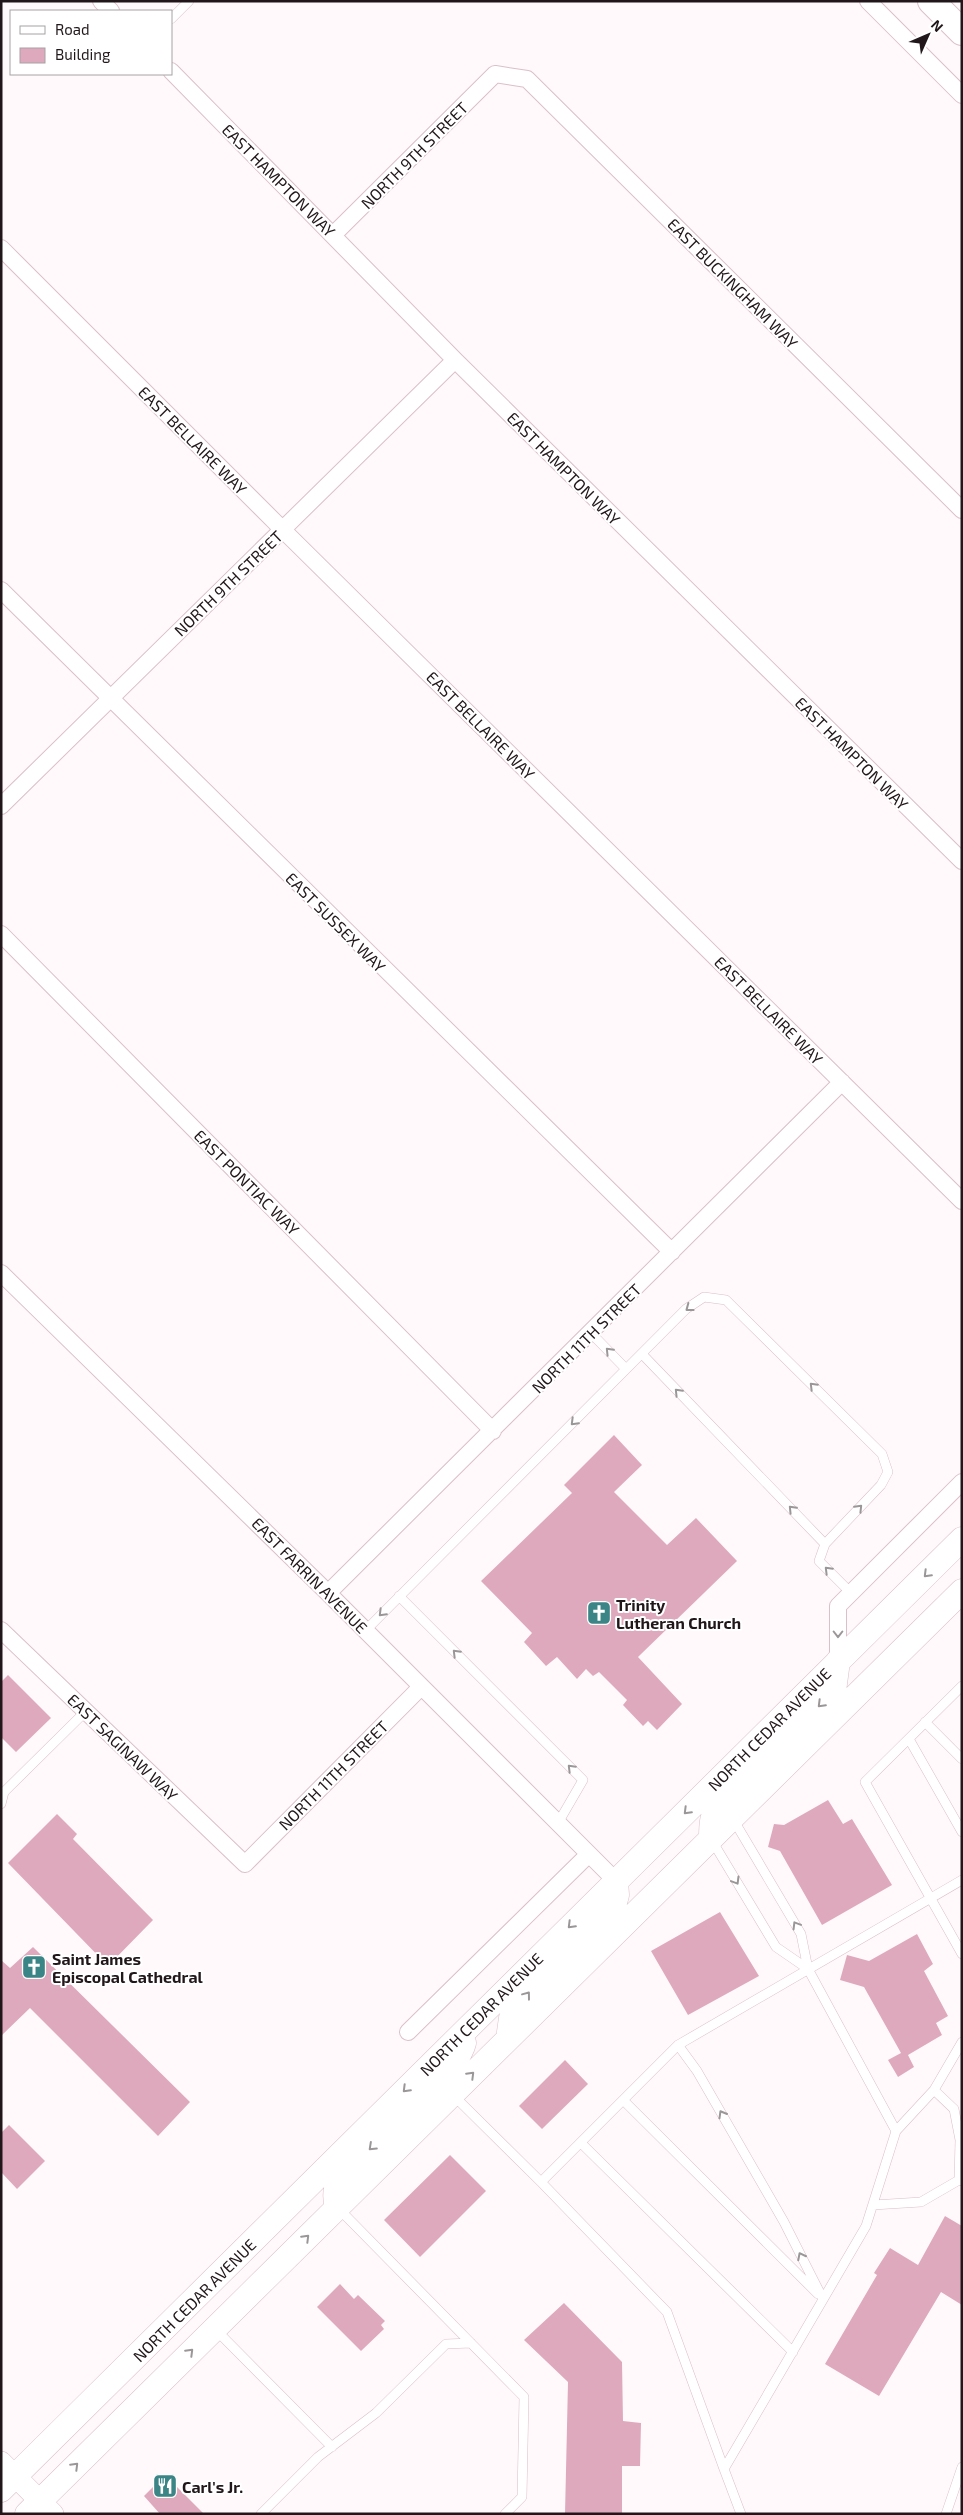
<svg xmlns="http://www.w3.org/2000/svg" width="963" height="2515" font-family="'Exo 2',sans-serif">
  <style>
    .building { fill: #dfa9bd }
    .lines { fill: none; stroke-linecap: round; stroke-linejoin: round }
    .service-casing { stroke: #dbbfc9; stroke-width: 10 }
    .minor-casing { stroke: #dbbfc9; stroke-width: 18 }
    .tertiary-casing { stroke: #dbbfc9; stroke-width: 22 }
    .secondary-casing { stroke: #dbbfc9; stroke-width: 25 }
    .primary-casing { stroke: #dbbfc9; stroke-width: 28 }
    .service { stroke: #fff; stroke-width: 9 }
    .minor { stroke: #fff; stroke-width: 16 }
    .tertiary { stroke: #fff; stroke-width: 21 }
    .secondary { stroke: #fff; stroke-width: 24 }
    .primary { stroke: #fff; stroke-width: 26 }
    .oneway { stroke: #9b9798 }
    .labels { text-anchor: middle; dominant-baseline: central; stroke-width: 4; stroke-linejoin: round; paint-order: stroke }
    .street-label { font-size: 16px; fill: #21171b; stroke: #fff }
    .poi-label { font-size: 16px; font-weight: bold; fill: #21171b; stroke: #fff; text-anchor: start }
  </style>
  <rect width="100%" height="100%" fill="#fff9fb"/>
  <path class="building" d="M614 1435 642 1465 614 1492 667 1545 696 1518 737 1561 638 1657 682 1704 657 1730 648 1721 643 1726 623 1705 627 1700 599 1672 593 1676 586 1669 577 1679 557 1657 546 1666 524 1642 532 1633 481 1581 572 1493 564 1485Z
    M8 1675 51 1718 16 1752 1 1737V1682Z
    M828 1800 843 1824 852 1819 892 1885 822 1925 780 1851 768 1847 774 1824 784 1825Z
    M57 1814 77 1834 73 1839 153 1920 108 1966 8 1863Z
    M720 1912 759 1976 688 2015 651 1951Z
    M917 1934 933 1964 924 1971 948 2016 936 2023 942 2035 908 2055 914 2067 898 2077 888 2060 901 2053 864 1987 840 1980 847 1955 869 1961Z
    M33 1947 190 2102 158 2136 30 2008 1 2036V1960L10 1968Z
    M565 2060 588 2084 542 2129 519 2106Z
    M9 2125 45 2161 17 2189 1 2172V2133Z
    M450 2155 486 2191 420 2257 384 2220Z
    M945 2216 962 2226V2305L941 2292 879 2396 825 2364 877 2275 874 2273 890 2248 918 2265Z
    M340 2284 354 2299 358 2295 385 2321 381 2325 384 2329 361 2351 317 2307Z
    M564 2303 622 2362 623 2421 641 2423 640 2466H622V2514H565L568 2382 524 2340Z
    M165 2475 204 2514H160L144 2496Z"/>
  <g class="lines">
    <defs>
      <path id="service" d="M171 19 189 1
        M591 1333 626 1369
        M642 1354 825 1544
        M399 1596 583 1780 558 1823
        M366 1630 686 1309 704 1297 726 1300 882 1454 888 1472 881 1485 825 1544 819 1561 851 1593
        M962 1686 865 1782 962 1954
        M925 1722 962 1759
        M909 1739 962 1832
        M1 1804 4 1792 86 1711
        M711 1839 776 1947 808 1969 801 1934 733 1819
        M808 1969 896 2131
        M678 2045 697 2071 784 2222 823 2299
        M934 2090 954 2109 960 2140 959 2180
        M452 2094 541 2182 667 2312 724 2469 866 2226 896 2131 934 2090 962 2042
        M623 2100 818 2294
        M581 2143 793 2352
        M541 2182 678 2045 962 1880
        M873 2205 921 2202 959 2180 962 2181
        M337 2207 524 2397 522 2497 505 2514
        M216 2330 332 2447
        M724 2469 741 2514
        M261 2514 318 2457 376 2413 446 2344 471 2343
        M946 2514 962 2467"/>
      <path id="minor" d="M101 1 111 11
        M868 1 962 95
        M171 71 455 360 962 861
        M333 235 495 74 527 79 962 510
        M1 248 283 530 962 1201
        M1 590 672 1252
        M1 806 455 360
        M1 934 493 1431
        M1 1273 328 1593 616 1881
        M328 1593 842 1082
        M1 1630 245 1864 421 1687
        M838 1661V1606L962 1482
        M408 2032 589 1854"/>
      <path id="tertiary" d="M1 2462 53 2514"/>
      <path id="secondary" d="M711 1839C711 1824 711 1815 721 1803L834 1691 838 1661
        M509 2032 511 2018 528 1992 614 1906 617 1895 616 1881
        M337 2207C333 2193 336 2186 343 2174 371 2148 456 2076 464 2043
        M1 2490 962 1539
        M27 2514 962 1591"/>
      <path id="primary" d="M931 1 962 32"/>
    </defs>
    <use href="#service" class="service-casing"/>
    <use href="#minor" class="minor-casing"/>
    <use href="#tertiary" class="tertiary-casing"/>
    <use href="#secondary" class="secondary-casing"/>
    <use href="#primary" class="primary-casing"/>
    <use href="#service" class="service"/>
    <use href="#minor" class="minor"/>
    <use href="#tertiary" class="tertiary"/>
    <use href="#secondary" class="secondary"/>
    <use href="#primary" class="primary"/>
  </g>
  <defs><path id="oneway-chevron" d="M-2-3.5L2.5 0L-2 3.5" fill="none" stroke-width="1.6" stroke-linecap="round" stroke-linejoin="round" transform="scale(1.25)"/></defs>
  <g class="oneway">
    <use href="#oneway-chevron" transform="translate(689 1308) rotate(143)"/>
    <use href="#oneway-chevron" transform="translate(609 1351) rotate(-134)"/>
    <use href="#oneway-chevron" transform="translate(813 1386) rotate(-135)"/>
    <use href="#oneway-chevron" transform="translate(678 1392) rotate(-134)"/>
    <use href="#oneway-chevron" transform="translate(574 1422) rotate(135)"/>
    <use href="#oneway-chevron" transform="translate(859 1508) rotate(-46)"/>
    <use href="#oneway-chevron" transform="translate(792 1509) rotate(-134)"/>
    <use href="#oneway-chevron" transform="translate(828 1570) rotate(-135)"/>
    <use href="#oneway-chevron" transform="translate(927 1574) rotate(135)"/>
    <use href="#oneway-chevron" transform="translate(382 1613) rotate(135)"/>
    <use href="#oneway-chevron" transform="translate(838 1634) rotate(90)"/>
    <use href="#oneway-chevron" transform="translate(456 1653) rotate(-135)"/>
    <use href="#oneway-chevron" transform="translate(821 1704) rotate(135)"/>
    <use href="#oneway-chevron" transform="translate(571 1768) rotate(-135)"/>
    <use href="#oneway-chevron" transform="translate(687 1811) rotate(135)"/>
    <use href="#oneway-chevron" transform="translate(736 1881) rotate(59)"/>
    <use href="#oneway-chevron" transform="translate(571 1925) rotate(135)"/>
    <use href="#oneway-chevron" transform="translate(796 1925) rotate(-121)"/>
    <use href="#oneway-chevron" transform="translate(527 1995) rotate(-53)"/>
    <use href="#oneway-chevron" transform="translate(471 2075) rotate(-45)"/>
    <use href="#oneway-chevron" transform="translate(406 2089) rotate(135)"/>
    <use href="#oneway-chevron" transform="translate(722 2114) rotate(-120)"/>
    <use href="#oneway-chevron" transform="translate(372 2147) rotate(137)"/>
    <use href="#oneway-chevron" transform="translate(306 2238) rotate(-45)"/>
    <use href="#oneway-chevron" transform="translate(801 2256) rotate(-117)"/>
    <use href="#oneway-chevron" transform="translate(190 2352) rotate(-45)"/>
    <use href="#oneway-chevron" transform="translate(75 2466) rotate(-45)"/>
  </g>
  <defs>
    <symbol id="church-square" viewBox="-11 -11 22 22"><rect x="-9" y="-9" width="18" height="18" rx="4" fill="#3c8587" stroke="#fff"/><path d="M-1.2-6h2.4v3.5h3.3v2.4h-3.3V6h-2.4V-.1h-3.3v-2.4h3.3Z" fill="#fff"/></symbol>
    <symbol id="restaurant-square" viewBox="-11 -11 22 22"><rect x="-9" y="-9" width="18" height="18" rx="4" fill="#3c8587" stroke="#fff"/><path d="M-5-6h1v4h1v-4h1v4h1v-4h1v5L-1.5 .5V6h-2V.5L-5-1ZM5-6V6H3V1.5H1.5Q1.5-4 5-6Z" fill="#fff"/></symbol>
  </defs>
  <g fill-rule="evenodd">
    <use href="#church-square" x="585" y="1599" width="28" height="28"/>
    <use href="#church-square" x="20" y="1953" width="28" height="28"/>
    <use href="#restaurant-square" x="151" y="2472" width="28" height="28"/>
  </g>
  <g class="labels">
    <g class="street-label">
      <text transform="translate(414 155) rotate(-45)">NORTH 9TH STREET</text>
      <text transform="translate(279 180) rotate(45)">EAST HAMPTON WAY</text>
      <text transform="translate(733 283) rotate(45)">EAST BUCKINGHAM WAY</text>
      <text transform="translate(193 440) rotate(45)">EAST BELLAIRE WAY</text>
      <text transform="translate(564 468) rotate(45)">EAST HAMPTON WAY</text>
      <text transform="translate(228 583) rotate(-44)">NORTH 9TH STREET</text>
      <text transform="translate(481 725) rotate(45)">EAST BELLAIRE WAY</text>
      <text transform="translate(852 753) rotate(45)">EAST HAMPTON WAY</text>
      <text transform="translate(336 922) rotate(45)">EAST SUSSEX WAY</text>
      <text transform="translate(769 1010) rotate(45)">EAST BELLAIRE WAY</text>
      <text transform="translate(247 1182) rotate(45)">EAST PONTIAC WAY</text>
      <text transform="translate(586 1338) rotate(-45)">NORTH 11TH STREET</text>
      <text transform="translate(310 1575) rotate(45)">EAST FARRIN AVENUE</text>
      <text transform="translate(769 1729) rotate(-45)">NORTH CEDAR AVENUE</text>
      <text transform="translate(123 1747) rotate(44)">EAST SAGINAW WAY</text>
      <text transform="translate(333 1775) rotate(-45)">NORTH 11TH STREET</text>
      <text transform="translate(481 2014) rotate(-45)">NORTH CEDAR AVENUE</text>
      <text transform="translate(194 2300) rotate(-45)">NORTH CEDAR AVENUE</text>
    </g>
    <g class="poi-label">
      <text x="616" y="1604">Trinity<tspan x="616" dy="18">Lutheran Church</tspan></text>
      <text x="52" y="1958">Saint James<tspan x="52" dy="18">Episcopal Cathedral</tspan></text>
      <text x="182" y="2486">Carl's Jr.</text>
    </g>
  </g>
  <rect width="963" height="2515" fill="none" stroke="#21171b" stroke-width="5"/>
  <rect x="10" y="10" width="162" height="65" fill="#ffffff" stroke="#a6a2a4"/>
  <rect x="20" y="26" width="25" height="8" fill="#ffffff" stroke="#a6a2a4"/>
  <text x="55" y="35" font-size="15" fill="#21171b">Road</text>
  <rect x="20" y="48" width="25" height="15" fill="#dfa9bd" stroke="#a6a2a4"/>
  <text x="55" y="60" font-size="15" fill="#21171b">Building</text>
  <g transform="translate(928 35) rotate(45)" stroke="#ffffff" stroke-width="4" paint-order="stroke">
  <path d="M0-4L9 19L0 12L-9 19Z" fill="#21171b"/>
  <text y="-8" font-size="14" font-weight="bold" text-anchor="middle" fill="#21171b">N</text>
  </g>
</svg>
